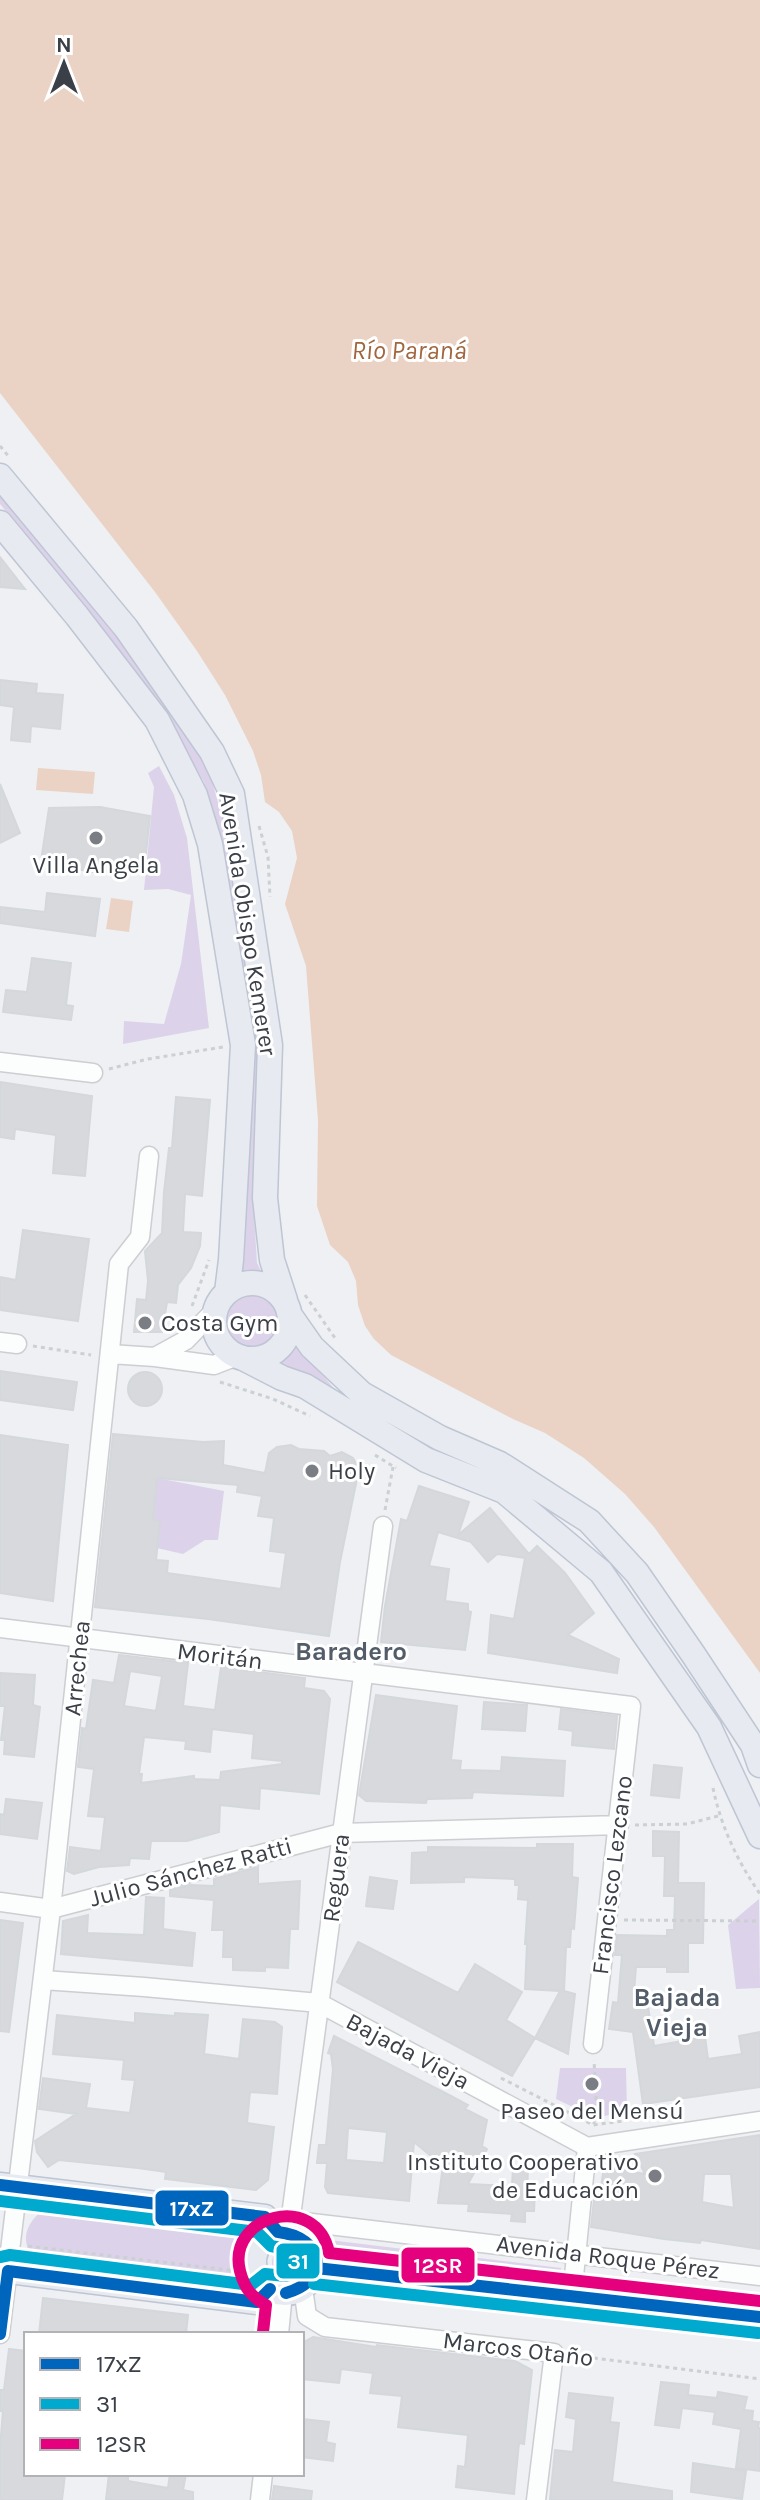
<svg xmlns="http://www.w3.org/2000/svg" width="760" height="2500" font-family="Karla,sans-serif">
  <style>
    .green { fill: #dcd3ea }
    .water { fill: #ead3c5 }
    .building { fill: #d7d9dc; stroke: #d4d7db; stroke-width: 2; fill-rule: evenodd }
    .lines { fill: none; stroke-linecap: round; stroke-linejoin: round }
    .minor-casing { stroke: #ccced1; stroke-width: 21 }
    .major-casing { stroke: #bec5d3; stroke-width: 27 }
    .path { stroke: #ccd0d2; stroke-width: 3; stroke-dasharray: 4 4; stroke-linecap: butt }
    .minor { stroke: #fcfdfd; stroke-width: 18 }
    .major { stroke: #e7eaf0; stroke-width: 24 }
    .bus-1-casing { stroke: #fff; stroke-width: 18 }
    .bus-2-casing { stroke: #fff; stroke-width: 18 }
    .bus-3-casing { stroke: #fff; stroke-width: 18 }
    .bus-1 { stroke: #0065bd; stroke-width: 12 }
    .bus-2 { stroke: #00a9ce; stroke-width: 12 }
    .bus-3 { stroke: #e5007d; stroke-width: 12 }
    .poi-dot { fill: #7a7e84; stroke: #fff; stroke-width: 3 }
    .labels { text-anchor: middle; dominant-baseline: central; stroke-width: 6; stroke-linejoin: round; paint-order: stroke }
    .poi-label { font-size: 24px; fill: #3b4048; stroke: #fff }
    .street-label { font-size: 24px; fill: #3b4048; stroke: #fff }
    .water-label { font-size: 26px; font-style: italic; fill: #a1663d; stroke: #fff }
    .neighbourhood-label { font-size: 26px; font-weight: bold; fill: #535d6a; stroke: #fff }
    .line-badge { stroke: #fff; stroke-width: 3 }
    .badge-label { font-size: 22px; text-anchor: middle; font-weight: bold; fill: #fff }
  </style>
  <rect width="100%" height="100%" fill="#eef0f3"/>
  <path class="green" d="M0 494 103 615 196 750 210 774 226 831 258 1045V1097L253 1198 257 1263 263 1275 238 1274 247 1200 251 1045 219 836 204 782 170 724 94 618 0 504Z
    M159 766 174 795 187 838 209 1028 123 1044 124 1021 164 1024 181 964 191 895 168 889 144 890 154 787 148 773Z
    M222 1321a31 31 0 1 1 62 0a31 31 0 1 1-62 0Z
    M292 1338 337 1392 272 1363C283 1358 291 1350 292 1338Z
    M157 1478 224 1491 218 1540H205L183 1554 157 1548 160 1521 153 1520Z
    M759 1899 760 1988 736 1989 728 1925Z
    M560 2068H626L627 2111 596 2118 556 2099Z
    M51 2205 256 2228C253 2238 244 2241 241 2251 235 2267 248 2276 249 2291L47 2266C14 2250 23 2220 51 2205Z
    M329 2240 561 2268 559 2288 327 2262 320 2253 321 2245Z
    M272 2262a13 13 0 1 1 26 0a13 13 0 1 1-26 0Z"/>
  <path class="water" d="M0 0H760V1673L654 1527 625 1494 584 1458 545 1433 513 1419 391 1355 374 1339 365 1326 358 1305 356 1281 348 1262 330 1245 317 1206 318 1120 306 966 285 904 297 858 292 831 279 812 265 802 261 775 253 751 225 695 197 651 155 592 0 393Z
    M38 768 95 772 93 794 36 790Z
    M111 898 133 901 129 932 106 929Z"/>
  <path class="building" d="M0 557 25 589 0 587Z
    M0 680 37 684 36 693 63 695 60 729 31 726 30 742 11 740 14 707 0 705Z
    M0 784 20 833 0 843Z
    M100 807 150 816 144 872H91L41 861 49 808Z
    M47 893 100 899 95 936 0 923V907L45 912Z
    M32 958 71 963 66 1005 73 1006 71 1020 3 1012 6 990 27 992Z
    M0 1082 92 1096 85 1176 53 1173 56 1135 15 1129 14 1139 0 1137Z
    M176 1097 210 1100 202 1196 185 1194 183 1232 201 1233 200 1246 191 1268 178 1285 176 1303 167 1302 162 1332H134L137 1299 146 1300 148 1281 145 1251 162 1233 164 1192 169 1148H172Z
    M23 1230 89 1239 78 1321 0 1310V1277L16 1280Z
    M0 1371 77 1382 73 1410 0 1400Z
    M128 1389a17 17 0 1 1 34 0a17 17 0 1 1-34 0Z
    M113 1434 203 1442 224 1441 223 1465 265 1473 269 1453 277 1447 291 1445 299 1449 324 1451 330 1456 342 1452 353 1458 359 1469 340 1562 329 1636 208 1619 95 1607ZM157 1478 238 1485 237 1492 262 1496 258 1516 274 1518 270 1551 286 1553 281 1589 167 1573 168 1561 156 1560 160 1521 153 1520Z
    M0 1435 68 1445 53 1601 0 1593Z
    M419 1486 469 1502 458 1535 490 1508 529 1554 537 1546 565 1573 594 1613 568 1635 619 1659 617 1673 488 1653 491 1615 514 1619 525 1558 497 1554 488 1562 471 1542 438 1532 429 1566 449 1569 445 1601 468 1604V1611L471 1612 465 1650 381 1642 385 1606 401 1519 407 1521Z
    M119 1655 188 1663 183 1706 215 1710 221 1667 305 1678 304 1688 324 1691 330 1699 319 1794 260 1788 259 1809 220 1805 219 1832 187 1841H151L149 1859 130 1858 129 1865 99 1867 74 1874 67 1871 70 1847 101 1851 105 1817 88 1816 94 1769 78 1767 82 1728 86 1729 93 1680 114 1683ZM130 1671 162 1676 156 1711 124 1706ZM212 1729 254 1734 252 1758 282 1761V1764L221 1772 220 1780 194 1779V1776L141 1783 142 1774H139L144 1737 186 1741 185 1749 210 1752Z
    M0 1673 35 1675 33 1705 40 1707 34 1757 4 1754 5 1740H1L5 1706H0Z
    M376 1695 457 1706 451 1760 461 1761 460 1770 501 1771 502 1757 565 1761 563 1796 473 1792 472 1798 427 1799 426 1803 366 1801 359 1795Z
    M484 1702 527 1705 525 1731 482 1729Z
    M561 1709 617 1716 614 1749 572 1745 573 1731 559 1729Z
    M654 1765 682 1768 679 1798 651 1795Z
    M6 1799 42 1803 37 1839 0 1834V1814L4 1815Z
    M653 1831 679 1832 678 1883H704L703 1943H688V1972H667V1967H636L633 2004 648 2006 654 2046 705 2037 708 2059 742 2054 739 2036 760 2032V2087L643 2104 633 2032 609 2029 613 2002 618 2003 622 1955H615L617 1935 667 1936V1930H674L675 1896H664L665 1856H653Z
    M537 1844H573L572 1877 578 1878 574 1929 571 1928 570 1947H566L564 1991 575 1994 568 2054 535 2038 560 1991 525 1989 527 1944H525L528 1900 518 1899 519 1885H515V1879L464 1877V1882L411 1883 412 1853 428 1852V1847L537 1848Z
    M258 1867V1884L300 1881 298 1929H290L288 1968 265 1967V1971L233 1970V1957H223L224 1930H212L214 1900 170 1896V1890L189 1885 214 1886V1879Z
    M370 1877 397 1881 393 1909 366 1906Z
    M146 1897 164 1898 163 1929 195 1933 192 1966 61 1954 63 1921 88 1915 87 1933 144 1935Z
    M0 1920 23 1923 9 2032 0 2031Z
    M358 1942 458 1993 475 1964 522 1992 506 2020 535 2038 512 2076 337 1982Z
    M135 2013 175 2016V2013L208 2015 204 2054 239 2059 243 2019 275 2022 282 2027 277 2094 250 2092 247 2123 274 2127 268 2180 256 2190 165 2179 166 2172 138 2168 59 2160 48 2167 37 2152 35 2141 76 2114 39 2109 43 2078 90 2084 86 2108 130 2113 135 2080 122 2079 124 2060 53 2054 57 2015 135 2023Z
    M334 2036 451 2096 468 2105 465 2109 487 2120 482 2146 487 2149 468 2184 512 2186 513 2167 528 2168 527 2193H535L534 2211H525V2222L511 2221 512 2214 468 2211 469 2204 438 2203 443 2166 414 2142 409 2201 328 2193 325 2187 327 2163H317L319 2145H326L333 2069 331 2054 328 2053ZM348 2128 387 2132 384 2163 346 2160Z
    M760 2135V2249L701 2240 700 2243 664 2239 591 2227 594 2200H599L604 2167 645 2174 635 2154ZM704 2174H731L734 2208 702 2202Z
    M43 2298 188 2315 186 2334H39Z
    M313 2337 376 2347 377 2345 515 2361 532 2370 524 2444 519 2443 514 2494 456 2487 458 2466 465 2467 468 2435 398 2427 402 2396 370 2393 373 2373 341 2369 339 2383 302 2379V2343Z
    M9 2349 26 2351V2474H65L62 2500H0V2447L3 2411H0V2390H4Z
    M661 2382 689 2385 688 2395 717 2398 718 2392 747 2397 744 2410 753 2411 752 2421 759 2422 758 2428H760V2471L736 2468 741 2429 713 2424 715 2412 682 2408 679 2428 655 2425Z
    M569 2393 613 2398 610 2422 619 2423 612 2482 672 2491V2500H550L555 2450 573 2452 576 2419 566 2417Z
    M302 2419 329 2422 326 2442 335 2444 333 2461 302 2457Z
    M693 2463 746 2471 742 2499 691 2492Z
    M109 2474H128V2481L168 2488 170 2474H186L183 2490 193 2492V2500H106Z
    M274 2486 312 2491 311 2500H272Z"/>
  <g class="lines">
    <defs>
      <path id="minor" d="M0 1062 93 1073
        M0 1342 17 1344
        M110 1354 155 1357 214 1365 237 1356
        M155 1357 186 1340 216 1309
        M0 1628 631 1706 593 2044
        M0 1902 51 1909 341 1833 619 1825
        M43 1980 144 1987 319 2003 587 2147 760 2121
        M278 2219 760 2276
        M289 2231 383 1526
        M303 2288 307 2316 325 2327 554 2353 536 2500
        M572 2296 587 2147
        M0 2334 51 1909 119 1264 140 1237 149 1156
        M279 2334 283 2293
        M260 2500 263 2474"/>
      <path id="major" d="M0 476 126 628 212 752 232 794 270 1045 265 1198 272 1260 285 1300
        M0 523 77 616 157 720 195 795 210 844 243 1045 231 1260 227 1292
        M214 1321a38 38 0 1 1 76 0a38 38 0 1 1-76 0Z
        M291 1317 312 1347 362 1394 440 1438 500 1464 589 1521 637 1573 693 1654 753 1745 760 1765
        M243 1358 282 1378 305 1386 426 1460 504 1491 601 1572 709 1727 760 1836
        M0 2185 265 2217 278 2232
        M254 2262a31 31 0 1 1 62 0a31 31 0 1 1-62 0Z
        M316 2268 760 2317
        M0 2270 257 2302 270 2289"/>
    </defs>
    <use href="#minor" class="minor-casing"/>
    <use href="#major" class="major-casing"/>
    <path class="path" d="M0 446 10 458
      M259 826 268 857 270 897
      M109 1069 148 1059 223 1047
      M305 1295 335 1338
      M192 1306 209 1260
      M33 1346 91 1355
      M220 1382 273 1399 310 1416
      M375 1455 396 1468
      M385 1510 393 1467
      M713 1788C721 1827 738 1862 760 1894
      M635 1825 687 1824 718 1816
      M624 1920 760 1921
      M501 2078 593 2125 661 2116
      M594 2124 596 2097 594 2060
      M28 2246 254 2273
      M570 2355 760 2379"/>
    <use href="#minor" class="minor"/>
    <use href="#major" class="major"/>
    <defs>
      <path id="bus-1" d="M0 2185 265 2217 278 2232C324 2237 332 2280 286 2293
        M316 2268 760 2317
        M8 2271 257 2302 270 2289
        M0 2334 8 2271"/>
      <path id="bus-2" d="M0 2201 257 2232 271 2246 291 2250 296 2253 299 2264 292 2274 286 2276 265 2274 251 2285 10 2255 0 2257
        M314 2284 758 2333"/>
      <path id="bus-3" d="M263 2332 266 2305C251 2297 244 2287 240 2271 226 2215 317 2191 329 2253L760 2301"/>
    </defs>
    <use href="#bus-1" class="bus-1-casing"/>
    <use href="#bus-2" class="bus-2-casing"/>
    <use href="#bus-3" class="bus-3-casing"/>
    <use href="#bus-1" class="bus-1"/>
    <use href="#bus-2" class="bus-2"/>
    <use href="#bus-3" class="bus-3"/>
  </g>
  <g class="poi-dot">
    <circle cx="96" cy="838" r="8"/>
    <circle cx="145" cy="1323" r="8"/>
    <circle cx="312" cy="1471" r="8"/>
    <circle cx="592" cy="2084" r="8"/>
    <circle cx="655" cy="2176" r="8"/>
  </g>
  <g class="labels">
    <g class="poi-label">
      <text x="96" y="865">Villa Angela</text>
      <text x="161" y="1323" text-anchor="start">Costa Gym</text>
      <text x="328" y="1471" text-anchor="start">Holy</text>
      <text x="592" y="2111">Paseo del Mensú</text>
      <text x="639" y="2162" text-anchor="end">Instituto Cooperativo<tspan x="639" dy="28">de Educación</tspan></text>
    </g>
    <g class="street-label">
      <text transform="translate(248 924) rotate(81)">Avenida Obispo Kemerer</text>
      <text transform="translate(220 1656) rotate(7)">Moritán</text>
      <text transform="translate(77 1668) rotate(-84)">Arrechea</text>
      <text transform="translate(191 1872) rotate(-15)">Julio Sánchez Ratti</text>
      <text transform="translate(612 1875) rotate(-83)">Francisco Lezcano</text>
      <text transform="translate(336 1878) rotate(-83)">Reguera</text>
      <text transform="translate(408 2051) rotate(28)">Bajada Vieja</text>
      <text transform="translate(608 2257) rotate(7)">Avenida Roque Pérez</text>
      <text transform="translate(518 2349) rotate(7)">Marcos Otaño</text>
    </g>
    <g class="water-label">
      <text x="409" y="350">Río Paraná</text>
    </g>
    <g class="neighbourhood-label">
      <text x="351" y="1651">Baradero</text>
      <text x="677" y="1997">Bajada<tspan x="677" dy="30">Vieja</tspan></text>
    </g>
  </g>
  <g class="line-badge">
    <rect x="154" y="2189" width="76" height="38" rx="8" fill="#0065bd"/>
    <rect x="275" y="2242" width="46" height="38" rx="8" fill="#00a9ce"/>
    <rect x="400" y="2246" width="76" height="38" rx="8" fill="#e5007d"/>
  </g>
  <g class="badge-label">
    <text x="192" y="2216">17xZ</text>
    <text x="298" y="2269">31</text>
    <text x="438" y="2273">12SR</text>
  </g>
  <rect x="24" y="2332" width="280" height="144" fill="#ffffff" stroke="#b1b3b6" stroke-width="2"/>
  <rect x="40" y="2358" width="40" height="12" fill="#0065bd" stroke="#b1b3b6" stroke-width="2"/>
  <text x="96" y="2372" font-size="24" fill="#3b4048">17xZ</text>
  <rect x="40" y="2398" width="40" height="12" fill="#00a9ce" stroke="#b1b3b6" stroke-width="2"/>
  <text x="96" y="2412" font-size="24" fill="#3b4048">31</text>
  <rect x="40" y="2438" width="40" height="12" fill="#e5007d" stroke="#b1b3b6" stroke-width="2"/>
  <text x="96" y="2452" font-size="24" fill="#3b4048">12SR</text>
  <g transform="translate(64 64)" stroke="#ffffff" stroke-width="6" paint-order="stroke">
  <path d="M0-6L14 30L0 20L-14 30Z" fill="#3b4048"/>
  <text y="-12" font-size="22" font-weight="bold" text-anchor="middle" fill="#3b4048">N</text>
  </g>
</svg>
